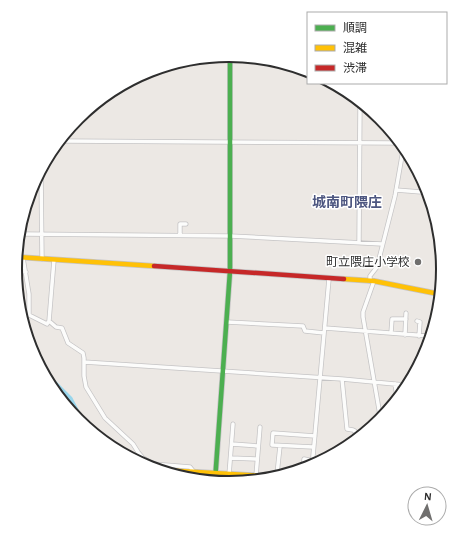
<svg xmlns="http://www.w3.org/2000/svg" width="459" height="538" font-family="'Alegreya Sans','Noto Sans JP',sans-serif">
  <style>
    .lines { fill: none; stroke-linecap: round; stroke-linejoin: round }
    .river { stroke: #99d6ec; stroke-width: 5.5 }
    .street-casing { stroke: #c5c4c5; stroke-width: 5 }
    .fast-casing { stroke: #c5c4c5; stroke-width: 6 }
    .slow-casing { stroke: #c5c4c5; stroke-width: 6 }
    .jam-casing { stroke: #c5c4c5; stroke-width: 6 }
    .street { stroke: #fcfcfb; stroke-width: 3.5 }
    .fast { stroke: #4caf50; stroke-width: 4.5 }
    .slow { stroke: #ffc107; stroke-width: 4.5 }
    .jam { stroke: #c62828; stroke-width: 4.5 }
    .poi-dot { fill: #706f6e; stroke: #fff; stroke-width: 1.5 }
    .labels { text-anchor: middle; dominant-baseline: central; stroke-width: 3; stroke-linejoin: round; paint-order: stroke }
    .poi-label { font-size: 12px; fill: #2e2e2e; stroke: #fff; text-anchor: end }
    .quarter-label { font-size: 14px; font-weight: bold; fill: #4d5680; stroke: #fff }
    .rim { fill: none; stroke: #2e2e2e; stroke-width: 2 }
  </style>
  <rect width="100%" height="100%" fill="#ece8e4"/>
  <g class="lines">
    <path class="river" d="M50 379 70 399 83 424"/>
    <defs>
      <path id="street" d="M62 141 398 143
        M41 172 42 259
        M396 190 421 192
        M22 234 230 236 382 244
        M180 235V224H186
        M359 242 360 103
        M23 258 29 294V315L47 324 49 321
        M54 260 49 321 56 327 62 328 68 343 83 353 84 358V376L86 387 105 418 133 444 138 452 143 458 153 464 190 467 194 472
        M16 271 26 272
        M370 281V276L377 267 395 196 403 150
        M374 281 363 312V317L381 421
        M417 321 420 322 419 336
        M227 322 303 326 305 331 324 333
        M325 328 429 336 430 338
        M391 333 392 319H406
        M405 335 406 313
        M422 359 427 336
        M84 362 342 379 405 385
        M342 379 347 429 353 430 355 431V438
        M395 384 397 397
        M232 444 258 446
        M313 447 272 445 273 433 315 436
        M231 458 257 459
        M312 467 329 279
        M303 469 304 459 309 460
        M277 474 280 446
        M229 475 233 424
        M256 476 260 427"/>
      <path id="fast" d="M215 481 230 271V55"/>
      <path id="slow" d="M17 257 154 266
        M344 279 374 281 439 294
        M163 470 265 476"/>
      <path id="jam" d="M154 266 344 279"/>
    </defs>
    <use href="#street" class="street-casing"/>
    <use href="#fast" class="fast-casing"/>
    <use href="#slow" class="slow-casing"/>
    <use href="#jam" class="jam-casing"/>
    <use href="#street" class="street"/>
    <use href="#fast" class="fast"/>
    <use href="#slow" class="slow"/>
    <use href="#jam" class="jam"/>
  </g>
  <circle class="poi-dot" cx="418" cy="262" r="4"/>
  <g class="labels">
    <g class="poi-label">
      <text x="410" y="262">町立隈庄小学校</text>
    </g>
    <g class="quarter-label">
      <text x="347" y="203">城南町隈庄</text>
    </g>
  </g>
  <path d="M0 0H459V538H0ZM22 269a207 207 0 1 1 414 0a207 207 0 1 1-414 0Z" fill="#fff" fill-rule="evenodd"/>
  <path class="rim" d="M22 269a207 207 0 1 1 414 0a207 207 0 1 1-414 0Z"/>
  <rect x="307" y="12" width="140" height="72" fill="#ffffff" stroke="#ababab"/>
  <rect x="315" y="25" width="20" height="6" fill="#4caf50" stroke="#ababab"/>
  <text x="343" y="32" font-size="12" fill="#2e2e2e">順調</text>
  <rect x="315" y="45" width="20" height="6" fill="#ffc107" stroke="#ababab"/>
  <text x="343" y="52" font-size="12" fill="#2e2e2e">混雑</text>
  <rect x="315" y="65" width="20" height="6" fill="#c62828" stroke="#ababab"/>
  <text x="343" y="72" font-size="12" fill="#2e2e2e">渋滞</text>
  <g transform="translate(427 506) rotate(5)"><circle r="19" fill="#ffffff" stroke="#ababab"/>
  <path d="M0-3L7 15L0 10L-7 15Z" fill="#706f6e"/>
  <text y="-6" font-size="11" font-weight="bold" text-anchor="middle" fill="#2e2e2e">N</text>
  </g>
</svg>
